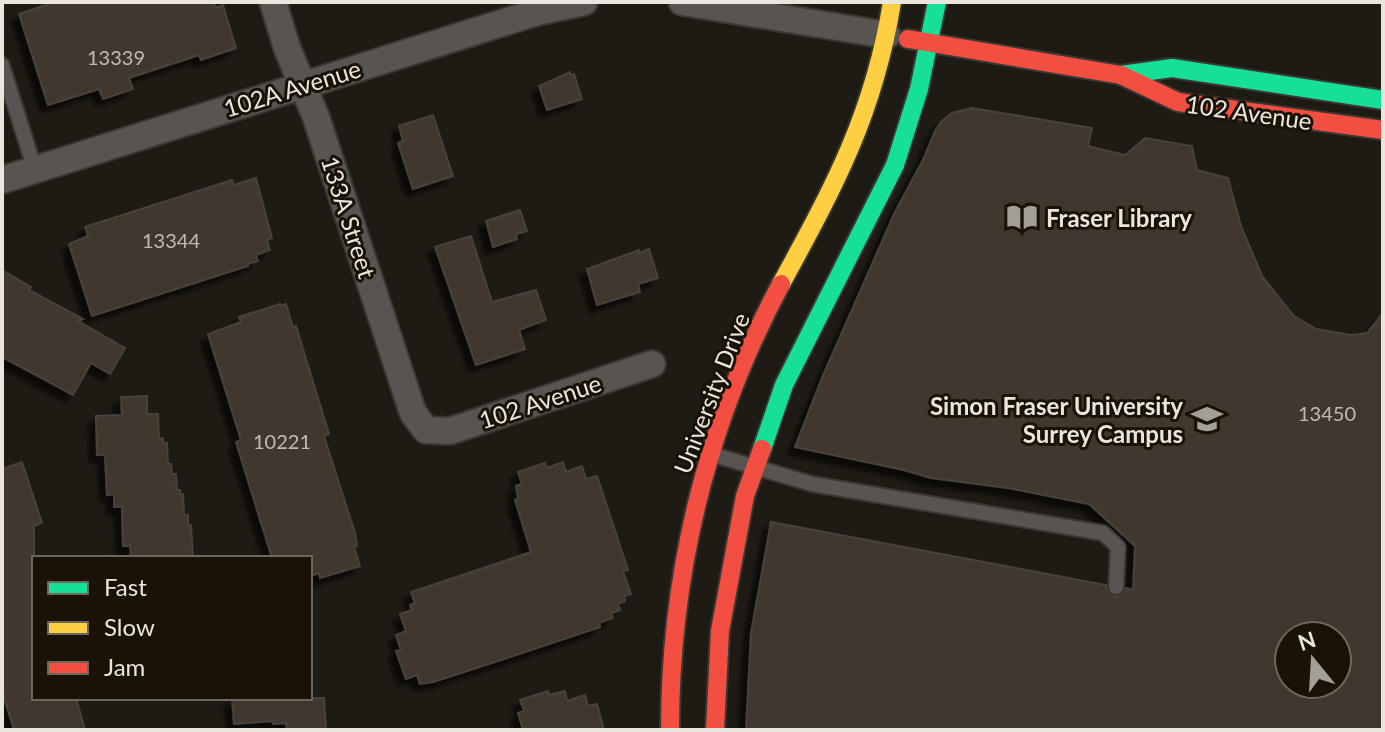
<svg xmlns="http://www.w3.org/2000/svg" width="1385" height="732" font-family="Lato,sans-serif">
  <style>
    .building { fill: #41392e; stroke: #46423c; stroke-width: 2; fill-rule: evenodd; filter: url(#shadow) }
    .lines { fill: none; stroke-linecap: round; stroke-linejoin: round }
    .lane-casing { stroke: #3a3731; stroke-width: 18 }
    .street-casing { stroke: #3a3731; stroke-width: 30 }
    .fast-casing { stroke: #3a3731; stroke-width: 22 }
    .slow-casing { stroke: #3a3731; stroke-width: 22 }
    .jam-casing { stroke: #3a3731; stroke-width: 22 }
    .lane { stroke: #575452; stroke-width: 14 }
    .street { stroke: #575452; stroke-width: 26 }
    .fast { stroke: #16e098; stroke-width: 18 }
    .slow { stroke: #ffcf43; stroke-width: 18 }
    .jam { stroke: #f24e42; stroke-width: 18 }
    .labels { text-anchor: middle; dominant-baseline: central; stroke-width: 6; stroke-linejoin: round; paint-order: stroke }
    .number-label { font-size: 20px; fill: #c0bbb2 }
    .street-label { font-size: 24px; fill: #eae6de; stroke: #191207 }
    .poi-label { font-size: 24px; font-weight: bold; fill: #eae6de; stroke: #191207; text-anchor: start }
  </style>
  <defs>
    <filter id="shadow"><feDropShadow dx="-7" dy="7" stdDeviation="2" flood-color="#0009"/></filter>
  </defs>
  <rect width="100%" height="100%" fill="#1e1a14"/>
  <path class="building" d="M55 2H214L216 8 223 5 236 48 201 60 199 55 129 78 133 89 103 99 99 89 48 105 19 14Z
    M570 72 571 75 574 74 582 99 547 110 539 86Z
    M972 108 1092 128 1088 146 1125 155 1145 138 1192 146 1197 170 1228 178 1241 226 1262 276 1294 316 1316 329 1351 335 1367 333 1383 313V730H746L751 633 771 522 1106 585 1108 592 1115 597 1121 595 1126 588 1133 590 1135 546 1089 504 1008 488 931 478 904 470 795 447 822 378 895 212 923 160 935 131 942 121 952 113ZM1289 636H1337V684H1289Z
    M433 115 453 176 413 189 398 143 403 141 399 126Z
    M256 178 272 238 267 240 270 250 256 255 258 261 247 264 248 266 92 316 69 244 88 236 85 227 232 180 234 185Z
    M520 210 527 231 516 234 517 239 493 247 486 221Z
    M471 236 492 302 536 290 546 320 519 330 525 349 476 365 435 247Z
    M649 249 658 278 638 284 640 292 597 305 587 269 639 250V253Z
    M2 270 31 287 29 290 83 319 78 321 125 348 110 374 91 363 73 395 2 357Z
    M280 304 281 306 286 304 293 327 296 326 329 434 324 436 355 533 357 546 354 547 360 566 320 578 319 573 310 576V558H272L236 442 241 440 208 334 241 322 239 317Z
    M147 396V414H158L159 439 163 438V443H167L168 464H171L172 474H176L177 490H180V495L183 494 184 515H188V525H191L193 558H131L130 546H123L122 507H114V494L107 495 105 455H97L96 416 122 415 121 397Z
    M22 462 42 523 34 526V698H76L85 730H14L2 691V469Z
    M563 462 566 472 582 466 586 479 597 476 628 570 623 571 631 594 624 596 625 601 618 604 620 610 611 613 613 618 599 623 600 627 501 660 433 682 420 684 417 675 406 679 396 651 401 650 396 635 406 631 400 614 412 610 410 605 415 603 411 592 531 552 515 500 518 499 516 486 522 484 518 472 545 463 547 468Z
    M548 691 549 695 565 691 567 701 585 695 588 706 597 704 604 730H523L518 713 524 711 520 700Z
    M232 698H324L326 730H287L286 723 273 724V721L234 724Z"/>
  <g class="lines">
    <defs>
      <path id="lane" d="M2 65 35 170
        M711 454 812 484 1103 533 1118 547 1116 587"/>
      <path id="street" d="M273 2 287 48 316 117 413 413 426 430 450 431 652 364
        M682 2 887 35
        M2 180 537 12 584 2"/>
      <path id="fast" d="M1121 75 1172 68 1383 100
        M762 449 784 385 895 165 919 89 937 2"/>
      <path id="slow" d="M781 284C834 187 874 114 892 2"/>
      <path id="jam" d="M908 39 1121 75 1178 102 1383 130
        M670 730C670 574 707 422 781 284
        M715 730 720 631 745 496 762 449"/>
    </defs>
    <use href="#lane" class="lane-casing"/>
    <use href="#street" class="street-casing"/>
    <use href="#fast" class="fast-casing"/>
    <use href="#slow" class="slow-casing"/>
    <use href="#jam" class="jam-casing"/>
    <use href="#lane" class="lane"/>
    <use href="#street" class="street"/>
    <use href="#fast" class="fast"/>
    <use href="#slow" class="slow"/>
    <use href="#jam" class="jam"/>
  </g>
  <defs>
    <symbol id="library-bare" viewBox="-9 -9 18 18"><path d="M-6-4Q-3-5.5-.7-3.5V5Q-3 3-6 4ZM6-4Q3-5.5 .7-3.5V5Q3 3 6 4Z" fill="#a39f97" stroke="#191207" stroke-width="2.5" paint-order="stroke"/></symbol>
    <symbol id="university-bare" viewBox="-9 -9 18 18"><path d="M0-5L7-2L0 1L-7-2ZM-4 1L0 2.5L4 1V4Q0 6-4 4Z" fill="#a39f97" stroke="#191207" stroke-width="2.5" paint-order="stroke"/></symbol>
  </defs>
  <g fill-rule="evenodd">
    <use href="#library-bare" x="1000" y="195" width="44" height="44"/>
    <use href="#university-bare" x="1185" y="397" width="44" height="44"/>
  </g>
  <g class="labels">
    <g class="number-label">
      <text x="116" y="57">13339</text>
      <text x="171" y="240">13344</text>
      <text x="1327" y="413">13450</text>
      <text x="282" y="441">10221</text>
    </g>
    <g class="street-label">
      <text transform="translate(292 88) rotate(-17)">102A Avenue</text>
      <text transform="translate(1249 112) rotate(8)">102 Avenue</text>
      <text transform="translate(349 217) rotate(72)">133A Street</text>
      <text transform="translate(711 393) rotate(-69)">University Drive</text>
      <text transform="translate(540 401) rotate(-18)">102 Avenue</text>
    </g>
    <g class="poi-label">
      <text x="1046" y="217">Fraser Library</text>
      <text x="1183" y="405" text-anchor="end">Simon Fraser University<tspan x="1183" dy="28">Surrey Campus</tspan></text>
    </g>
  </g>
  <rect width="1385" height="732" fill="none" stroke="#eae6de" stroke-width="8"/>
  <rect x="32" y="556" width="280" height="144" fill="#191207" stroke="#6d675d" stroke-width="2"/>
  <rect x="48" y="582" width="40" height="12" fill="#16e098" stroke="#6d675d" stroke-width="2"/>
  <text x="104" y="596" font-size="24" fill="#eae6de">Fast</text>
  <rect x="48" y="622" width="40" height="12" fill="#ffcf43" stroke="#6d675d" stroke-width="2"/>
  <text x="104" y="636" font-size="24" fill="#eae6de">Slow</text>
  <rect x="48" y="662" width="40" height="12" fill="#f24e42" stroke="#6d675d" stroke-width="2"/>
  <text x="104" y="676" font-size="24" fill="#eae6de">Jam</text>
  <g transform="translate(1313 660) rotate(342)"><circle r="38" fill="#191207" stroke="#6d675d" stroke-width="2"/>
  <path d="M0-6L14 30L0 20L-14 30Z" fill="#a39f97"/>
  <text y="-12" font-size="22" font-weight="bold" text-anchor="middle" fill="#eae6de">N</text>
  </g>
</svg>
